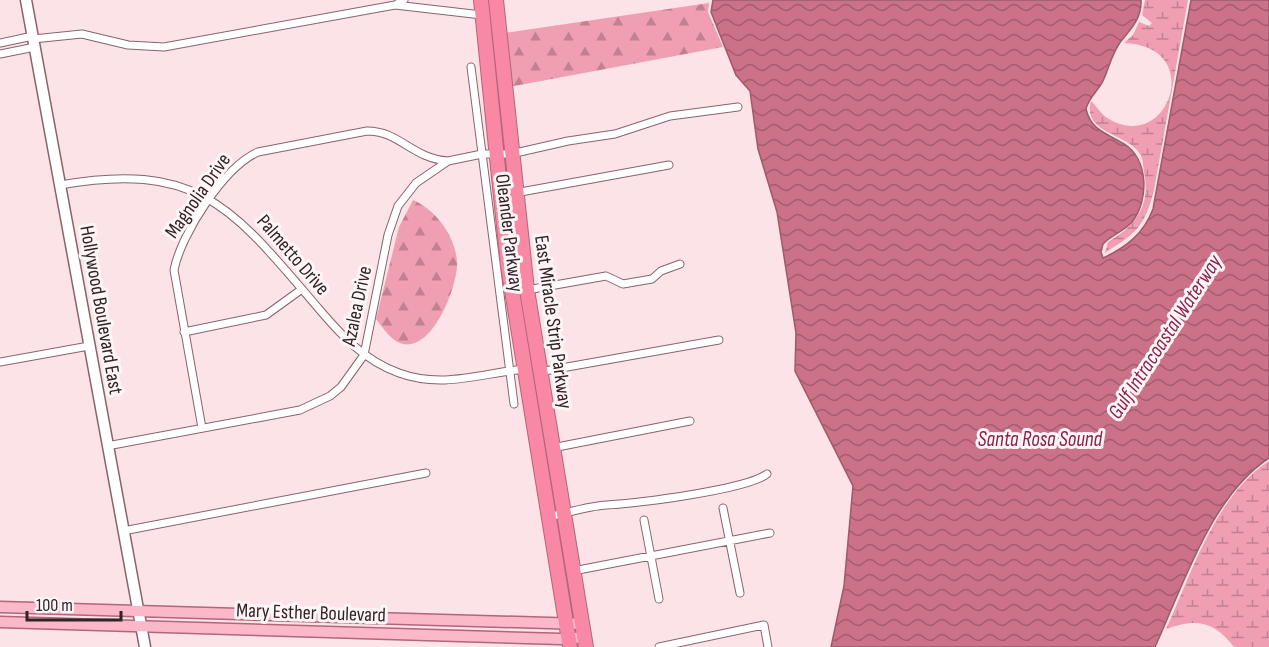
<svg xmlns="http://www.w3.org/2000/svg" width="1269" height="647" font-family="'Sofia Sans Condensed',sans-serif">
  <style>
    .forest { fill: url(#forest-firs) }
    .wetland { fill: url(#wetland-marsh) }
    .water { fill: url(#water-waves); stroke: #9d5a6b; stroke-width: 1.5 }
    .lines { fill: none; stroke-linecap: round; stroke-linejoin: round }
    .street-casing { stroke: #87646c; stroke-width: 9 }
    .secondary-casing { stroke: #87646c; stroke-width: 13 }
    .primary-casing { stroke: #b36579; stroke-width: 13 }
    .highway-casing { stroke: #b36579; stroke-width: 16 }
    .street { stroke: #fff; stroke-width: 7 }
    .secondary { stroke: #fff; stroke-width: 10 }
    .primary { stroke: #fbb8c9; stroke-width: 10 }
    .highway { stroke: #f988a5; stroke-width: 14 }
    .labels { text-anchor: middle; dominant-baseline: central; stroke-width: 6; stroke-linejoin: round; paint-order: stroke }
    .street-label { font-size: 20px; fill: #312326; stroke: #fef5f7 }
    .water-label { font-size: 21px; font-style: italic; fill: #8d2047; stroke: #fef5f7 }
  </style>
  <defs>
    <pattern id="forest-firs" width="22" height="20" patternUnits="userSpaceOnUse" patternTransform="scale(1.5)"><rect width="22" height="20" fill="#ef9fb1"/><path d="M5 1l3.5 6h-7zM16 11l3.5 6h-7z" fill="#c28190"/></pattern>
    <pattern id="wetland-marsh" width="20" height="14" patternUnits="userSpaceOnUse" patternTransform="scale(1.5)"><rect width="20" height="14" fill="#ef9fb1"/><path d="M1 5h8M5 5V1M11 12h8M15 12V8" fill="none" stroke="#c28190"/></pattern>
    <pattern id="water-waves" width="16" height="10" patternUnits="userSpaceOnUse" patternTransform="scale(1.5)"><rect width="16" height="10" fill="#cb7188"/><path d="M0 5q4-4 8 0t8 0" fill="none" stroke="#a55c6f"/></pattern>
  </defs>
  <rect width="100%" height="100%" fill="#fce3e8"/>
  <path class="forest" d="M709 3 708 12 723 47 509 87 504 33Z
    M413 200C437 210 458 240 457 266 456 289 433 350 403 344 392 342 383 328 376 319L399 227Z"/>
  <path class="wetland" d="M1145 0H1188L1154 190C1144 228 1137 232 1105 253L1108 242C1136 226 1151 205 1144 172 1143 166 1143 158 1140 154 1127 133 1082 134 1091 101 1096 105 1101 115 1109 119 1168 154 1207 46 1124 43L1133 35 1139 22 1149 26 1152 23 1142 15Z
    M1269 461V647H1234C1214 621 1197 618 1166 629 1192 573 1215 496 1269 461Z"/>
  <path class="water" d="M713 0H1141C1142 18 1131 29 1121 41 1112 53 1109 68 1103 81 1098 91 1089 97 1086 109 1091 131 1107 133 1124 144 1149 159 1149 201 1132 222 1123 232 1111 235 1103 244L1101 252 1103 258C1127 247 1144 233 1153 209L1191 0H1269V458C1211 496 1183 586 1155 647H831L844 586 853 486 795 371 796 333 777 212 758 149 750 91 736 75 711 12Z"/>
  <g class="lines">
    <defs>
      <path id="street" d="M395 5 482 15
        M33 39 82 34 128 45 164 47 395 5 404 0
        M0 43 33 36
        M0 54 35 47
        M471 67 514 404
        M60 185C201 160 234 210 319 309 342 336 365 361 399 373 443 389 482 373 525 369
        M515 193 669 165
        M527 290 606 276 623 284 652 279 661 271 680 264
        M184 332 266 315 302 289
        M0 362 89 346
        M539 372 719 340
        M202 428 174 270C181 234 224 167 258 152L367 131C400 131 411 158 448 161
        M107 446 300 410 330 396 341 387 364 355 388 235 398 206 416 183 448 161 482 154H511L568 141 615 134 670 116 738 107
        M552 448 690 421
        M723 508 740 593
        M548 517C567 513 588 506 607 505 638 503 746 490 767 474
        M644 520 659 599
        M123 531 426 473
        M573 571 770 533
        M659 647 764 625 768 647"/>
      <path id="secondary" d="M26 0 145 647"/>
      <path id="primary" d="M0 607 582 624
        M0 622 561 639 585 637"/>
      <path id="highway" d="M481 0 508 266 570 647
        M496 0 527 290 586 647"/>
    </defs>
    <use href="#street" class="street-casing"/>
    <use href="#secondary" class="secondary-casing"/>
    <use href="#primary" class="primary-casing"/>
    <use href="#highway" class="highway-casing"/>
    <use href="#street" class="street"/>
    <use href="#secondary" class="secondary"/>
    <use href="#primary" class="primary"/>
    <use href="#highway" class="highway"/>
  </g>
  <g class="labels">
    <g class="street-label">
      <text transform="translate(198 196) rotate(-55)">Magnolia Drive</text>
      <text transform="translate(509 233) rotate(83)">Oleander Parkway</text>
      <text transform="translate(293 255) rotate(49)">Palmetto Drive</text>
      <text transform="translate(357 306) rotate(-78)">Azalea Drive</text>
      <text transform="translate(101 310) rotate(80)">Hollywood Boulevard East</text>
      <text transform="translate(553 322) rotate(82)">East Miracle Strip Parkway</text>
      <text transform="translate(311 613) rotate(2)">Mary Esther Boulevard</text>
    </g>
    <g class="water-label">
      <text transform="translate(1165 337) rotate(-57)">Gulf Intracoastal Waterway</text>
      <text x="1040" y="439">Santa Rosa Sound</text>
    </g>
  </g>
  <path d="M27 611v9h94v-9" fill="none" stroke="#312326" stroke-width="3"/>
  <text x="36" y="611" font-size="18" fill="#312326" stroke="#fef5f7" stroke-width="4.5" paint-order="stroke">100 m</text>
</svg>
